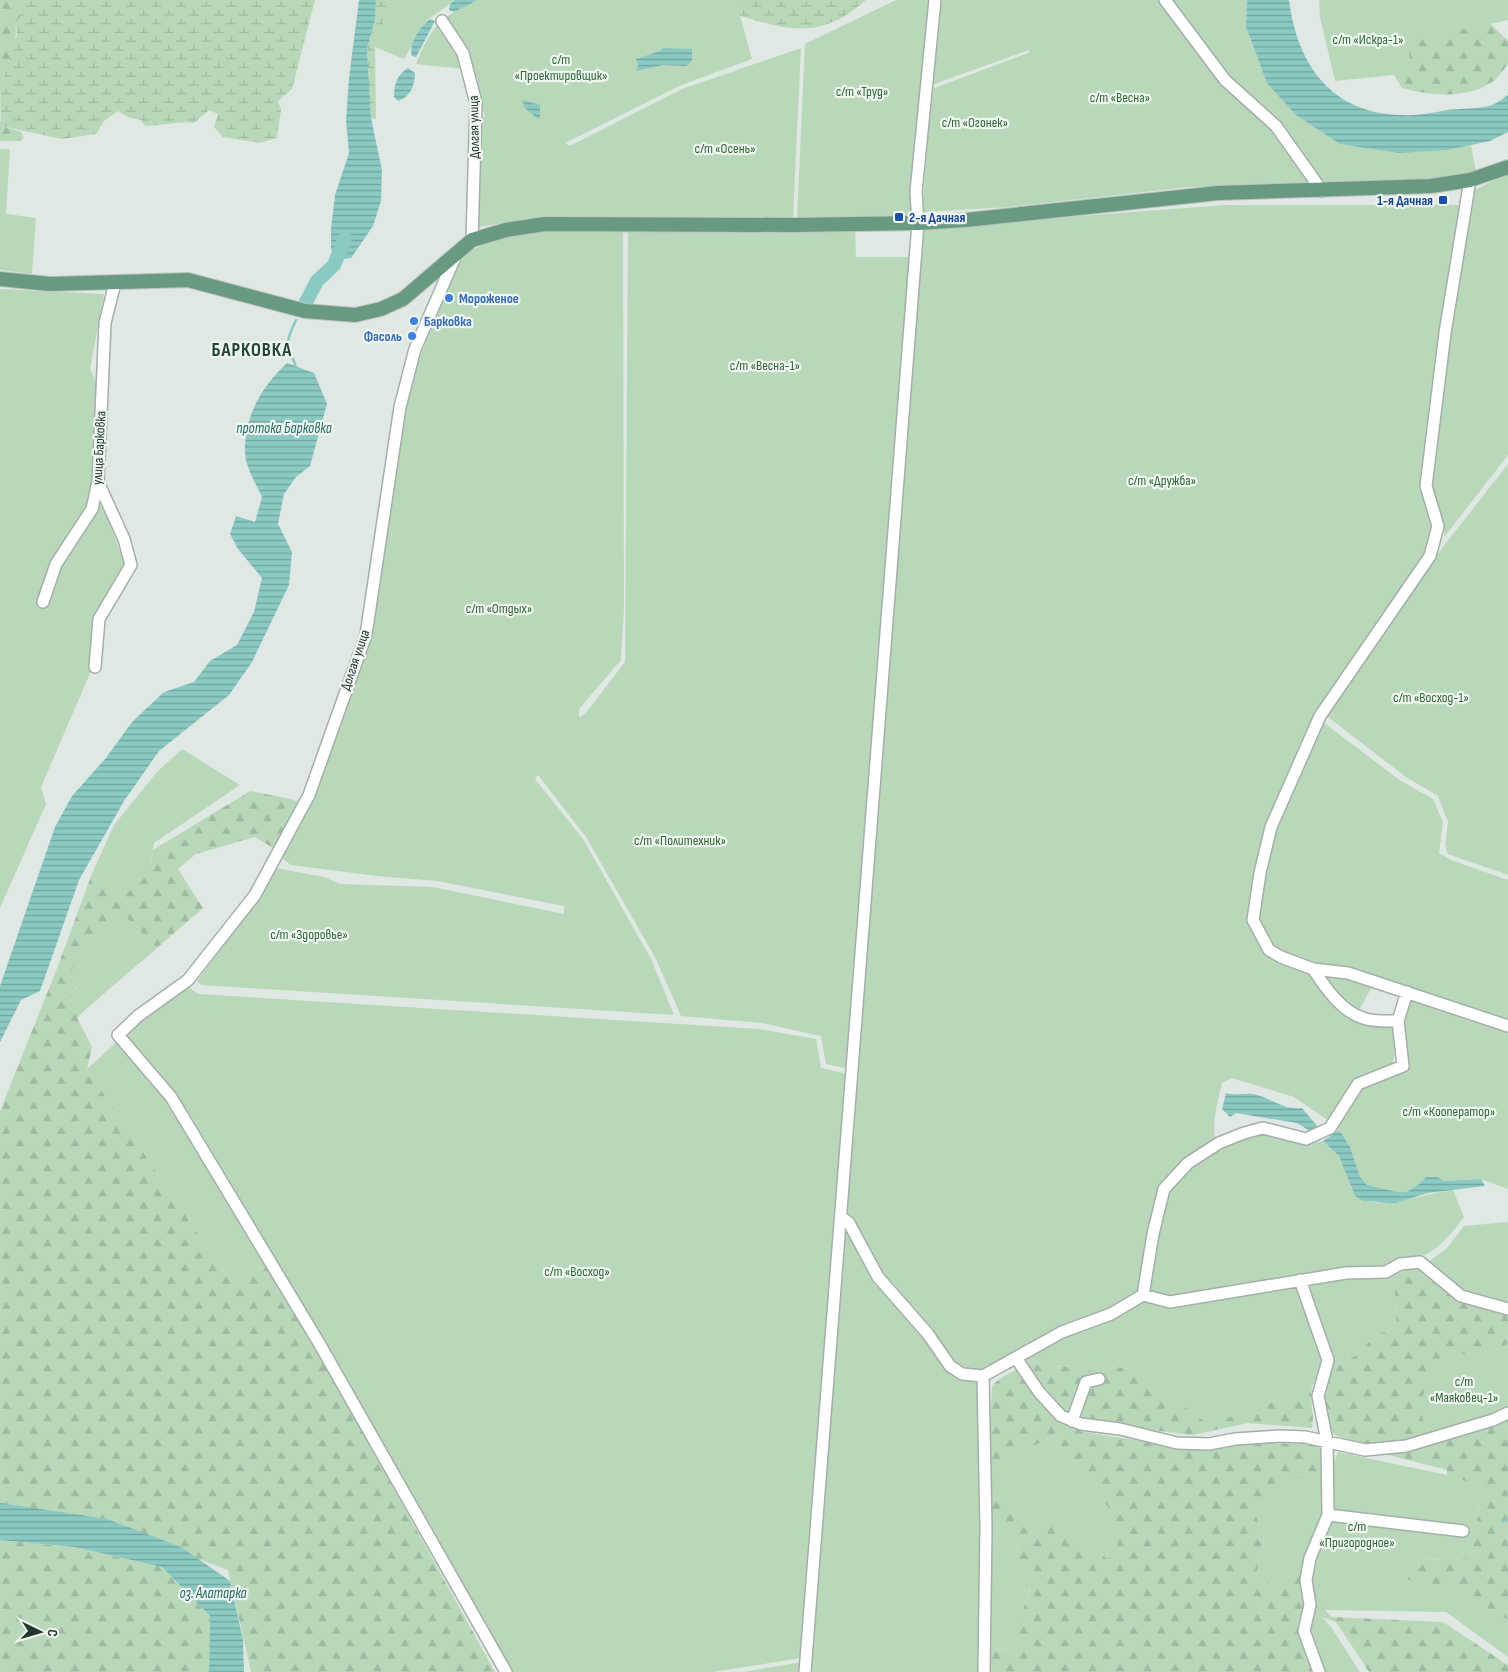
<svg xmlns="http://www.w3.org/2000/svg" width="1508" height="1672" font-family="'Sofia Sans Condensed',sans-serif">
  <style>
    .forest { fill: url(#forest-firs) }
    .wetland { fill: url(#wetland-marsh) }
    .green { fill: #b9d8ba; fill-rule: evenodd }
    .water { fill: url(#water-rules) }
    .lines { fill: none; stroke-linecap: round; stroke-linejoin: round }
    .stream { stroke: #8bc9c3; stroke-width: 2.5 }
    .river { stroke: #8bc9c3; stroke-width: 14 }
    .minor-casing { stroke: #a3afa8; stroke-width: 14 }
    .major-casing { stroke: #bdc3c0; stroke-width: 16 }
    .minor { stroke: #fff; stroke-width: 11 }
    .major { stroke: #679a80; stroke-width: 14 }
    .transit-dot { fill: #1a4fb4; stroke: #eff6f0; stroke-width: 2 }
    .shop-dot { fill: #3f7fe0; stroke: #eff6f0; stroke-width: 2 }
    .labels { text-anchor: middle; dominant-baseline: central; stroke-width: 4.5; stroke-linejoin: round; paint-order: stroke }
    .park-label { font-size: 14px; fill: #306937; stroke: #eff6f0 }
    .street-label { font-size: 14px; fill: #22372c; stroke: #eff6f0 }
    .transit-label { font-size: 14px; font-weight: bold; fill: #164399; stroke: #eff6f0; text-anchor: end }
    .shop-label { font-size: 14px; font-weight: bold; fill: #366cbe; stroke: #eff6f0; text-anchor: start }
    .water-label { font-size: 15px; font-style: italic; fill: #226c66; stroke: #eff6f0 }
    .district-label { font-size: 19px; font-weight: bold; letter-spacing: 1px; fill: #204633; stroke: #eff6f0 }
  </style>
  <defs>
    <pattern id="forest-firs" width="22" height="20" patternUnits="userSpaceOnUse" patternTransform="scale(1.25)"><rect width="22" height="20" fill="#b9d8ba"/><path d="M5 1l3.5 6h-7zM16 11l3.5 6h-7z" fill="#9fbaa0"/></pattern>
    <pattern id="wetland-marsh" width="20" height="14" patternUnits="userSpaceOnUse" patternTransform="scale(1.25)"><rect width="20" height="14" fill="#b9d8ba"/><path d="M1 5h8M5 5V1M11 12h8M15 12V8" fill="none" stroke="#9fbaa0"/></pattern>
    <pattern id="water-rules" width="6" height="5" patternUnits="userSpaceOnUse" patternTransform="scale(1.25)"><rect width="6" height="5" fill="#8bc9c3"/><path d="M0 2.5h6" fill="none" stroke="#71a49f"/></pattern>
  </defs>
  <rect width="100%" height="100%" fill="#dfe8e2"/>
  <path class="forest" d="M0 0H23L21 16 16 23 15 50 9 59 0 90Z
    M1490 23 1508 41V64C1503 70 1498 78 1492 82 1467 99 1430 96 1402 88L1394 75 1412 73 1406 41Z
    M0 119 2 126 21 132 24 138 20 141H0Z
    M250 791 291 799 300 803 273 848 255 837 196 854 178 869 203 908 157 948 126 918 71 994 86 1009 77 1018 92 1047 87 1069 231 1282 266 1266 325 1364 495 1672H251L228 1570 148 1540 0 1506V1111L56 971 93 871 120 898 151 863 153 850Z
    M1418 1266 1508 1313V1344L1489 1353 1441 1356 1424 1434 1426 1445 1495 1426 1508 1419V1620L1457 1590 1408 1580 1405 1565 1420 1560 1470 1558 1483 1487 1447 1475V1470L1388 1455 1374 1447 1337 1436 1329 1430 1323 1403 1331 1368 1357 1355 1375 1335 1396 1328 1394 1274Z
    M1039 1362 1051 1367 1074 1366 1099 1372 1110 1366 1137 1370 1208 1424 1260 1407 1312 1386C1309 1401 1315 1412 1312 1428L1248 1423 1193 1435 1143 1429 1075 1426 1079 1431 1197 1450 1252 1443 1309 1444 1323 1448V1489L1253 1506 1264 1540 1255 1582 1276 1584 1290 1571H1312L1324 1609 1332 1617 1443 1622 1508 1665V1672H1369L1336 1622 1322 1617 1310 1631 1325 1672H988V1650L1013 1649 1017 1626 1030 1590 1019 1562 1015 1533 990 1509 988 1496 1007 1502 1025 1528 1051 1520 1108 1559 1118 1525 1107 1506 1054 1436 988 1469 992 1386C1004 1373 1023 1367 1039 1362Z
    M0 1540 74 1547 162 1567 210 1616 209 1672H0Z"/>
  <path class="wetland" d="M23 0H315L292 89 278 101 281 110 277 138 260 143 223 137 214 127 218 114 209 110 194 123C177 121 162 126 145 126L141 120 130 118 118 111 104 121 96 134 62 139 1 126 0 90 9 59 14 50 10 44 17 37 16 23 21 16Z
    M376 0H395L385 19 375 47 376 119 371 118 367 49 375 20Z
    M732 0H866C822 39 791 31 740 16Z"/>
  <path class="green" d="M395 0H455L426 21 404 59 375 47 385 19Z
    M478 0H732L740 16 752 59 679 86 565 143 570 146 682 89 801 48 793 218 542 216 474 228 478 118 485 117 470 67 465 69 416 64C433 23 439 19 478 0Z
    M896 0H929L911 215 797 218 805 44Z
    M937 0H1247L1246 27 1267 83 1447 150 1471 145 1476 172 1446 178 1411 181 1189 187 1010 207 922 212 932 89 1028 53 1029 50 931 85Z
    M1319 0H1508V20L1407 41 1412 73 1335 81 1320 17Z
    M0 149H10L6 214 36 218 32 274 0 270Z
    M1508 173V455L1445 536 1429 486 1454 309 1475 190Z
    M1224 205H1462L1421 484 1432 518 1429 549 1315 716 1401 781 1433 799 1443 822 1439 853 1451 860 1508 880V1189L1481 1179 1444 1181 1426 1177 1419 1184 1407 1192H1397L1366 1185 1360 1177 1339 1130 1329 1121 1294 1097 1232 1078 1222 1083C1217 1104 1209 1130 1219 1151L1246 1136 1261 1133 1304 1144 1323 1141C1328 1146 1335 1151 1339 1157 1347 1168 1347 1181 1354 1193 1366 1215 1431 1192 1453 1190L1464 1217C1439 1250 1432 1255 1392 1266L1394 1274 1396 1328 1375 1335 1357 1355 1331 1368 1312 1386 1260 1407 1208 1424 1137 1370 1110 1366 1099 1372 1074 1366 1051 1367 1039 1362 1025 1366 1017 1352 980 1373 988 1469 1054 1436 1107 1506 1118 1525 1117 1550 1108 1559 1051 1520 1025 1529 1007 1502 989 1497 990 1509 1015 1533 1019 1562 1035 1568C1029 1596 1018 1621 1013 1649L988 1650 982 1672H809L923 228ZM1377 978 1408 1002 1404 1030 1409 1068 1388 1075C1396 1060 1396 1041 1394 1025L1354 1019Z
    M855 228 856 257H909L849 1069 826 1064 821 1036 762 1023 681 1016 655 957 586 837 538 775 535 779 583 839 651 959 674 1015 201 985 197 981 258 899 276 868 324 877 340 884 433 887 564 914V906L437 881 377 876 291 865 282 858 315 797 370 636 406 403 419 359 448 285 460 262 471 250 502 238 538 231H623L624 608 621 660 579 709V717L585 714 625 662 628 231Z
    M0 289 104 294 90 369 96 382 95 455 89 501 103 506 125 565 97 619 94 664 41 787 46 804 0 908Z
    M1508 464V875L1448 854 1445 845 1448 822 1438 796 1406 777 1324 714 1439 552Z
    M182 749 240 785 154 843C149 876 148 880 119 898L93 871 114 825 157 772Z
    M126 917 157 948 86 1009 71 994 77 987 68 978 81 952Z
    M186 985 198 994 759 1029 816 1039 821 1068 848 1074 802 1658 712 1672H511L341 1369 325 1364 266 1266 231 1282 87 1069 132 1028Z
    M1508 1222V1307L1461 1293 1427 1263 1447 1248 1464 1226Z
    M1508 1344V1409L1491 1418 1424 1434 1421 1400 1441 1356 1489 1353Z
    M1338 1452 1447 1475 1483 1487 1470 1558 1420 1560 1405 1565 1408 1580 1457 1590 1508 1620V1657L1446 1612 1324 1610 1312 1571H1290L1276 1584 1255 1582 1264 1540 1253 1506C1273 1481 1282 1480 1312 1476L1323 1488Z
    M1311 1616 1322 1617 1331 1627 1360 1672H1325L1310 1631Z
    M802 1662V1672H743Z"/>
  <path class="water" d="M359 0H376L375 20 367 49 371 118 382 170 381 201 373 226 351 258 344 259 331 250V229L335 195 349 153 346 121 349 78Z
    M455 0H478L454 12 449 10 450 4Z
    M1247 0H1289C1297 65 1332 114 1402 115 1417 116 1432 113 1447 110 1457 109 1486 108 1492 105 1498 103 1503 98 1508 95V132L1490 141 1447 150 1399 153 1340 144 1296 115 1267 83 1246 27Z
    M430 19 435 21 416 57 412 56C408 45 420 26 430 19Z
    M663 48 692 49V61L686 66 663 65 636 71 638 65 636 59 660 51Z
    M408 68 415 73C415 86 410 97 398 101L394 97C394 85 397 74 408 68Z
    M522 100 540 105V118L538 119 525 108Z
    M287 363 314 373 327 404 310 466 296 477 284 494 278 524 292 552 289 585 252 662 229 695 159 751 124 801 79 880 40 991 21 1000 0 1042V986L55 827 72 796 106 758 132 722 164 692 194 682 210 661 237 645 254 612 262 578 238 549 230 534 236 516 255 522 262 497C256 484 246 468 245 453 244 417 261 387 287 363Z
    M1226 1093C1237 1096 1246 1092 1257 1095 1274 1100 1283 1110 1302 1108L1319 1128 1310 1131 1297 1123 1236 1113 1230 1117 1222 1109Z
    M1339 1130 1350 1147 1360 1177 1367 1185 1397 1192H1407L1419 1184 1426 1177H1437L1444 1181 1481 1179 1485 1186 1428 1193 1395 1203 1363 1201 1355 1196 1339 1156 1323 1141Z
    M0 1503 107 1519 181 1547 230 1581 243 1640 244 1672H209L210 1616 162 1567 74 1547 0 1540Z"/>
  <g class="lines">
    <path class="stream" d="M296 320C282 349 289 344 297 370
      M1503 1521 1508 1520"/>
    <path class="river" d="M306 302 317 281 334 265 345 238"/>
    <defs>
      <path id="minor" d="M1165 0 1225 80 1276 126 1322 191
        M442 21 463 53 476 103 472 240
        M1470 180 1445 333 1426 486 1438 526 1430 556 1320 716 1271 827 1260 873 1253 920 1269 950 1281 957 1313 969 1348 973 1508 1026
        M456 255 415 349 400 407 366 635 309 795 255 895 188 980 138 1016 118 1035 171 1097 319 1343 506 1672
        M43 602 56 564 92 509 98 482 105 323 115 283
        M95 667 99 619 131 565 124 539 98 482
        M1313 969C1325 987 1341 1011 1363 1018 1373 1022 1387 1021 1398 1021
        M841 1217 849 1223 878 1277 928 1334 950 1366 962 1374 983 1376 1062 1332 1111 1314 1143 1295 1170 1302 1346 1273 1386 1272 1400 1264 1420 1262 1461 1296 1508 1309
        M1300 1280 1328 1360 1318 1396 1327 1441 1328 1515 1310 1558 1306 1580 1310 1605 1304 1631 1319 1672
        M1143 1295 1153 1234 1164 1189 1188 1163 1219 1143 1244 1133 1263 1128 1306 1139 1330 1128 1358 1084 1403 1066 1398 1021 1407 992
        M1016 1358 1039 1392 1061 1416 1081 1424 1120 1429 1177 1443 1209 1444 1235 1439 1280 1436 1305 1437 1365 1450 1406 1446 1493 1420 1508 1413
        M983 1376 986 1528 984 1672
        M1072 1421 1086 1382 1099 1379
        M1328 1515 1463 1531
        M805 1672 918 223 916 192 935 0"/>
      <path id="major" d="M0 279 50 284 188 280 305 311 355 315 381 309 403 299 472 240 506 230 545 224 794 225 918 223 966 220 1218 193 1431 186 1470 180 1508 167"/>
    </defs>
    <use href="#minor" class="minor-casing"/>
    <use href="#major" class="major-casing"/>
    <use href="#minor" class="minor"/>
    <use href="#major" class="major"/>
  </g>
  <g class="transit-dot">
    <rect x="1438" y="195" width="10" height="10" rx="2.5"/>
    <rect x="894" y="212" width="10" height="10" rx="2.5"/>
  </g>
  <g class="shop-dot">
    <circle cx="449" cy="298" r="5"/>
    <circle cx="414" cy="321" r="5"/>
    <circle cx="412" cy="336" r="5"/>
  </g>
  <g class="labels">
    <g class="park-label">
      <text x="1368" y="39">с/т «Искра-1»</text>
      <text x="561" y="59">с/т<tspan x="561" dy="16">«Проектировщик»</tspan></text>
      <text x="862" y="91">с/т «Труд»</text>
      <text x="1120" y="97">с/т «Весна»</text>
      <text x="975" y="122">с/т «Огонек»</text>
      <text x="725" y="148">с/т «Осень»</text>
      <text x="765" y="365">с/т «Весна-1»</text>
      <text x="1162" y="480">с/т «Дружба»</text>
      <text x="499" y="608">с/т «Отдых»</text>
      <text x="1431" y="697">с/т «Восход-1»</text>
      <text x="680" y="840">с/т «Политехник»</text>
      <text x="309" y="934">с/т «Здоровье»</text>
      <text x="1449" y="1111">с/т «Кооператор»</text>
      <text x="577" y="1271">с/т «Восход»</text>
      <text x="1464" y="1381">с/т<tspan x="1464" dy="16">«Маяковец-1»</tspan></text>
      <text x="1357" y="1526">с/т<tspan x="1357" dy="16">«Пригородное»</tspan></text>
    </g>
    <g class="street-label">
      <text transform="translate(474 127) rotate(-91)">Долгая улица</text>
      <text transform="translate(99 448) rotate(-87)">улица Барковка</text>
      <text transform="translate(355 660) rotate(-71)">Долгая улица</text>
    </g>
    <g class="transit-label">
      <text x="1433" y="200">1-я Дачная</text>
      <text x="909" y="217" text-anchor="start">2-я Дачная</text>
    </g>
    <g class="shop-label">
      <text x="459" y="298">Мороженое</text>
      <text x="424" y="321">Барковка</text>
      <text x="402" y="336" text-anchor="end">Фасоль</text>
    </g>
    <g class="water-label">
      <text x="284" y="428">протока Барковка</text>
      <text x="213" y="1593">оз. Алатарка</text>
    </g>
    <g class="district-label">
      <text x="252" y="350">БАРКОВКА</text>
    </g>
  </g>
  <g transform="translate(40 1632) rotate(95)" stroke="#eff6f0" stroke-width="4" paint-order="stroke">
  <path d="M0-4L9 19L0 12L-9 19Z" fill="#22372c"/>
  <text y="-8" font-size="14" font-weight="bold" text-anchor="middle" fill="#22372c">С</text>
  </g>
</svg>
